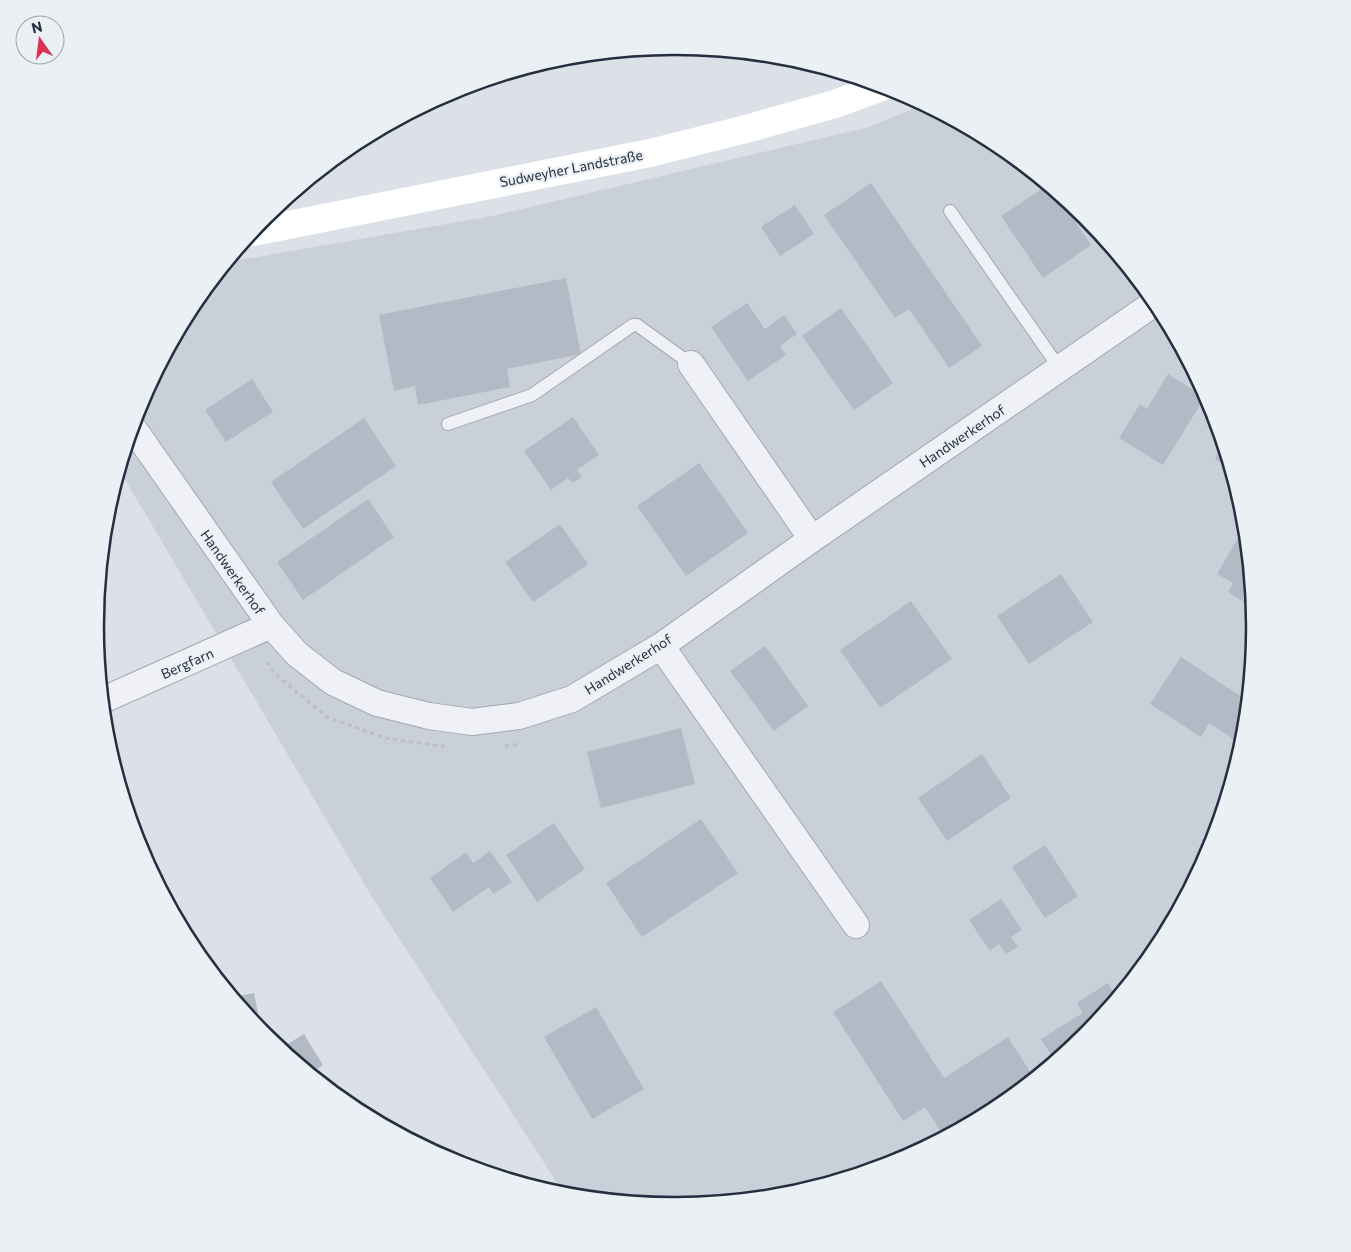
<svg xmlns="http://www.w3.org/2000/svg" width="1351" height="1252" font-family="Commissioner,sans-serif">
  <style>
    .built { fill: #cad0da }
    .building { fill: #b3bac5 }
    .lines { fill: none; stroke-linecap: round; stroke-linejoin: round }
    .service-casing { stroke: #a1a8b2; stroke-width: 14 }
    .minor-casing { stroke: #a1a8b2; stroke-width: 28 }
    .path { stroke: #babfc6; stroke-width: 3; stroke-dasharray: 4 4; stroke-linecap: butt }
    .service { stroke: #eff1f6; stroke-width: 12 }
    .minor { stroke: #eff1f6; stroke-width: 26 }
    .secondary { stroke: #fff; stroke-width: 28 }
    .labels { text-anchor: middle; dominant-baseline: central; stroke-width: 4.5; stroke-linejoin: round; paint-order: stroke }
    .street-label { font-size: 14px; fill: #242f3f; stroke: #ebf0f5 }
    .rim { fill: none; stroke: #242f3f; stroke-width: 2.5 }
  </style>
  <rect width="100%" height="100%" fill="#dce1e8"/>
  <path class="built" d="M924 104 998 144 1086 216 1158 304 1211 404 1244 513 1255 626 1244 739 1211 848 1157 948 1085 1036 997 1108 897 1162 788 1195 675 1206 565 1195 369 892 120 471 140 404 194 304 228 262 492 216 869 127Z"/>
  <path class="building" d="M871 183 982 346 949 368 909 309 895 318 824 215Z
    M1048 185 1054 190 1091 245 1043 278 1001 216Z
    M795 205 814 234 780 256 761 227Z
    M566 278 581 354 507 369 510 387 418 405 415 386 394 391 379 315Z
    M747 303 765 329 784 315 797 334 780 346 786 355 748 381 711 327Z
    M841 308 893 383 854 410 802 336Z
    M1168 374 1205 397 1163 465 1119 438 1140 404 1147 409Z
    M252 379 273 412 226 442 205 410Z
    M573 417 599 455 577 470 582 477 572 483 568 478 551 490 524 451Z
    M364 418 396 466 303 529 271 482Z
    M1223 445 1230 468 1215 459Z
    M699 463 748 533 686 576 637 506Z
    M368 499 394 537 303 600 277 562Z
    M560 524 588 564 533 602 505 562Z
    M1245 526 1254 614 1244 608 1247 604 1228 592 1233 583 1217 574Z
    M1061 574 1093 622 1029 664 997 616Z
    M911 601 952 659 880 708 840 650Z
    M765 646 808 706 774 731 730 671Z
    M1181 657 1248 701 1242 745 1209 723 1201 737 1150 704Z
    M681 728 695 784 601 808 587 752Z
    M982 754 1011 798 947 841 918 798Z
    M701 819 738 873 642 937 606 883Z
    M554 823 585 869 537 902 506 855Z
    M1045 845 1078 896 1045 918 1012 867Z
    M490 851 512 882 493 894 489 887 453 912 430 878 466 852 473 863Z
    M1001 899 1022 930 1011 937 1018 947 1006 954 999 944 990 951 969 920Z
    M881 981 944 1078 1008 1037 1034 1078 997 1108 965 1125 961 1119 941 1132 925 1107 903 1121 833 1012Z
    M1108 983 1117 998 1085 1036 1055 1061 1041 1039 1083 1013 1077 1003Z
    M254 993 261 1027H258L234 997Z
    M596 1007 644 1089 592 1119 544 1037Z
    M304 1034 323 1065 311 1073 281 1048Z"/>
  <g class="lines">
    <defs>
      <path id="service" d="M950 211 1060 369
        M448 424 532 395 633 325H637L691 364"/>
      <path id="minor" d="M691 364 812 539
        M133 428 271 625 297 654 333 682 377 703 429 716 472 722 519 716 572 699 661 646 812 539 1156 302
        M661 646 856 925
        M103 700 271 625"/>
    </defs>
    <use href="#service" class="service-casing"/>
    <use href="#minor" class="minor-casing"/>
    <path class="path" d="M267 662 275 674 327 717 385 738 447 747
      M505 746 521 744"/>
    <use href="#service" class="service"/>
    <use href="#minor" class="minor"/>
    <path class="secondary" d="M253 232 650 153 742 130 835 104 884 86"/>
  </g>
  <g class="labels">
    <g class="street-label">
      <text transform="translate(571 168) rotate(-11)">Sudweyher Landstraße</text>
      <text transform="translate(962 436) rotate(-34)">Handwerkerhof</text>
      <text transform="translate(233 572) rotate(55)">Handwerkerhof</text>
      <text transform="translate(187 663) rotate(-24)">Bergfarn</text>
      <text transform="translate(628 664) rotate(-32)">Handwerkerhof</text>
    </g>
  </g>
  <path d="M0 0H1351V1252H0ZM104 626a571 571 0 1 1 1142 0a571 571 0 1 1-1142 0Z" fill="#ebf0f5" fill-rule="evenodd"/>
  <path class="rim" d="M104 626a571 571 0 1 1 1142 0a571 571 0 1 1-1142 0Z"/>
  <g transform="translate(40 40) rotate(346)"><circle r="24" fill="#ebf0f5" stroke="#9ba3ac"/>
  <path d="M0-4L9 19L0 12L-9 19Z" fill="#da3452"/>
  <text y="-8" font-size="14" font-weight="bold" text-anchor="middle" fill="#242f3f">N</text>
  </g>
</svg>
